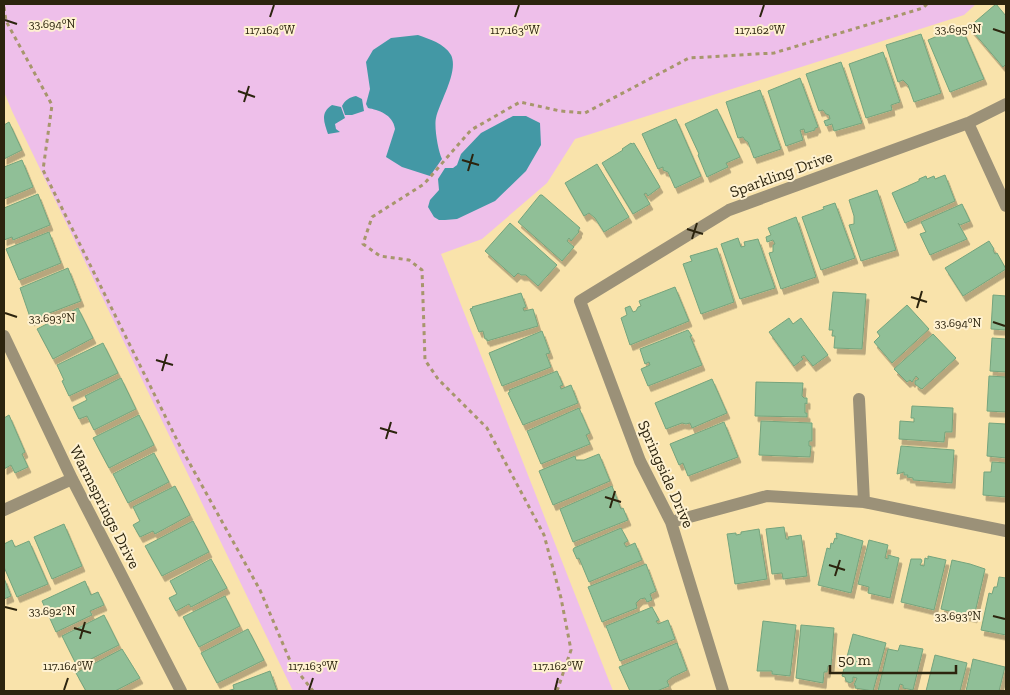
<svg xmlns="http://www.w3.org/2000/svg" width="1010" height="695" font-family="'Zilla Slab',serif">
  <style>
    .green { fill: #eebfea }
    .water { fill: #4398a5 }
    .building { fill: #90bf97; stroke: #75a47d; filter: url(#shadow) }
    .lines { fill: none; stroke-linecap: round; stroke-linejoin: round }
    .path { stroke: #a7966c; stroke-width: 3; stroke-dasharray: 4 4; stroke-linecap: butt }
    .minor { stroke: #9b9178; stroke-width: 12 }
    .ticks { fill: none; stroke: #2c240e; stroke-width: 2 }
    .labels { text-anchor: middle; dominant-baseline: central; stroke-width: 4; stroke-linejoin: round; paint-order: stroke }
    .street-label { font-size: 16px; fill: #2c240e; stroke: #fef1d0 }
    .ticks-label { font-size: 12px; text-anchor: middle; fill: #2c240e; stroke: #fef1d0; stroke-width: 4; stroke-linejoin: round; paint-order: stroke }
  </style>
  <defs>
    <filter id="shadow"><feDropShadow dx="3" dy="5.5" stdDeviation="0" flood-color="#0004"/></filter>
  </defs>
  <rect width="100%" height="100%" fill="#f9e3ab"/>
  <path class="green" d="M4 4H976L964 15 575 139 547 183 482 239 441 254 613 691H293L12 111 4 92Z"/>
  <path class="water" d="M418 35C429 39 444 43 451 55 459 71 440 101 436 118 434 127 438 151 442 159L430 176 402 167 386 157 395 129C393 114 378 110 368 108L366 104 370 89 366 62 373 50 391 38Z
    M356 96 362 99 364 111 352 115H345L342 106C345 100 350 97 356 96Z
    M332 105 341 107 345 118 335 124 336 129 340 132 328 134C324 122 320 113 332 105Z
    M513 116H526L540 123 541 145 526 171 495 201 457 219 445 220H439L434 217 428 207 430 200 439 190 438 179 445 168H453L457 165 461 154 481 133Z"/>
  <path class="building" d="M996 4 1006 16V64L1003 67 969 27Z
    M961 26 984 79 950 92 928 40Z
    M921 34 941 93 914 102 908 85 903 80 898 82 886 45Z
    M883 52 900 102 891 105 892 110 866 118 849 64Z
    M841 62 862 123 834 131 832 124 826 126 824 121 830 119 829 115 826 114 823 110 819 111 806 74Z
    M800 78 818 127 815 128V130L805 133 804 129 800 130 803 140 786 146 768 91Z
    M760 90 781 149 754 158 748 142 745 140 743 137 738 138 726 102Z
    M717 109 740 157 726 163 728 167 707 177 698 155 699 154 685 124Z
    M676 119 701 176 675 188 668 172 663 170V167L658 169 642 134Z
    M9 122 22 150 4 159V125Z
    M631 143 632 144 634 143 660 187 648 196 646 193 644 194 650 204 633 214 602 163 623 150 622 149Z
    M22 160 33 187 4 199V167Z
    M597 164 629 217 604 232 595 218 589 213 584 216 565 183Z
    M945 175 955 201 905 223 892 193 919 181V179L926 176 927 179 934 176 935 179Z
    M877 190 896 250 861 261 849 225 854 224V216L849 200Z
    M38 194 50 225 13 240 12 237 4 240V208Z
    M540 195H542L580 228 578 231 579 232 571 241 569 238 567 241 574 247 562 261 518 222Z
    M835 203 855 258 821 270 802 217 824 209 823 207Z
    M962 204 970 221 960 225 958 223 967 239 930 255 920 234 926 232 921 222Z
    M796 217 816 277 781 289 769 253 773 252V245L775 244 773 240 767 242 766 237 771 235 768 228Z
    M510 223 557 265 538 286 526 275H521L518 273 514 277 485 251Z
    M49 232 61 263 19 280 6 249Z
    M738 238 741 247 745 246 744 242 758 239 775 288 740 299 721 244Z
    M989 241 994 249 993 250 995 254 997 253 1006 269 963 296 945 268Z
    M717 248 734 302 701 314 683 264 692 261 690 256Z
    M68 268 81 301 31 320 20 288Z
    M675 287 689 321 630 345 621 318 627 315 625 308 630 306 633 312 636 311 638 307 641 306 639 301Z
    M833 292 866 294 862 349 834 348 835 336H832L833 330H829Z
    M521 293 526 307 523 308 524 311 533 309 538 326 487 341V339H485L483 331 479 332 470 309 473 308 472 307Z
    M993 295 1006 296V330L991 329Z
    M907 305 929 329 892 363 874 342 880 336 877 332Z
    M78 308 93 338 53 359 37 329Z
    M789 318 793 324 801 318 828 355 813 366 804 355 801 357 803 359 794 366 769 332Z
    M688 330 692 336H690L702 365 648 386 641 369 650 365 649 362 645 364 640 349Z
    M542 331 550 353 546 354 551 367 502 386 489 353Z
    M933 334 956 358 922 389 920 388 915 384V381L919 379 916 376 912 382 910 380 907 382 894 369Z
    M992 338 1006 339V372L990 371Z
    M103 343 118 373 69 396 62 381 64 380 57 365Z
    M557 371 563 385 560 386 561 389 571 385 578 403 523 425 508 393 510 392 509 390Z
    M989 376 1006 377V412L987 411Z
    M121 378 136 409 94 430 87 416 79 419 73 407 87 400 85 396Z
    M712 379 727 413 692 428 690 423 686 424 682 423 666 429 655 403Z
    M756 382 803 383 802 396 804 398H807V404L805 403V413H807V417L755 416Z
    M912 406 953 408 952 432H945L944 442 899 439 900 421 914 422V418H911Z
    M579 408 590 433 586 435 590 444 541 464 527 431Z
    M9 415 25 452 22 454 28 467 15 473 11 465 4 469V418Z
    M139 415 154 445 109 468 93 438Z
    M761 421 812 423V441H809V446H811L810 457 759 455Z
    M724 422 738 457 688 476 683 463 679 465 670 444Z
    M989 423 1006 424V458L987 456Z
    M901 446 954 450 952 483 913 480V478L907 477 908 475H904V472L897 474Z
    M154 453 169 482 128 503 113 474Z
    M599 454 610 481 553 505 539 471 575 456 576 460H584Z
    M992 462 1006 463V497L983 495 984 472H991Z
    M175 486 190 515 155 534 153 531 140 537 133 525 140 521 133 507Z
    M612 486 621 509 623 508 628 520 573 542 560 509Z
    M193 521 209 552 162 576 145 546Z
    M64 524 82 566 52 579 34 537Z
    M784 527 786 539H789L788 537 801 535 807 576 783 579 782 573 772 574 766 529Z
    M621 528 628 541 624 543 626 547 635 543 642 560 589 582 579 558 577 559 573 550 574 548Z
    M759 529 767 579 735 584 727 534 736 533V535L741 534V532Z
    M836 533 863 541 851 593 818 585 827 548 830 549 831 543 833 544 835 538 837 539Z
    M12 540 15 547 29 541 48 584 17 597 4 567V544Z
    M869 540 888 545 885 558 888 559V555L899 558 890 598 868 593 869 587 858 584Z
    M928 556 946 560 934 610 901 602 911 559H921L922 561 920 565 924 566 925 558 928 559Z
    M211 559 227 588 191 607 189 604 176 611 169 598 177 594 170 581Z
    M952 560 970 564 985 569 974 617 941 609Z
    M646 564 656 591 650 594 652 600 647 602 645 598 640 599 636 603 637 608 602 622 588 587Z
    M999 577 1006 578V635L981 630 989 593 992 594 994 587H997Z
    M4 578 11 596 4 599Z
    M85 581 91 595 98 592 104 605 90 611 92 615 56 632 42 601Z
    M225 596 240 626 199 647 183 617Z
    M652 607 659 620 656 621 658 624 668 620 675 639 620 661 606 626Z
    M104 615 119 645 77 666 62 636Z
    M763 621 796 625 790 676 772 674V671H757Z
    M801 625 834 628 831 666H828L827 672H824L823 683 796 678Z
    M248 629 264 660 217 683 201 653Z
    M853 634 886 643 873 691 855 688 856 686 854 685 857 678 853 677V681L850 683 846 681 845 677 842 676Z
    M677 643 687 670 672 677 667 681 669 686 657 691H630L619 667Z
    M900 645 923 649 913 690 903 688V685L900 684 898 691H878L888 649 898 651Z
    M122 649 140 678 115 691H86L76 673Z
    M935 655 967 663 960 691H926Z
    M973 659 1005 667 999 691H966Z
    M270 671 277 691H227L234 689 233 685Z"/>
  <g class="lines">
    <path class="path" d="M4 7 6 21 52 105 43 170 180 446 260 590 291 663 313 691
      M557 691 571 650 561 598 544 535 487 428 438 379 425 360 422 270 409 260 380 256 363 244 372 217 424 184 471 130 520 102 560 111 585 113 689 58 774 53 923 8 927 4"/>
    <path class="minor" d="M968 123 1006 206
      M4 336 72 479 181 691
      M859 399 864 502
      M4 510 72 479
      M671 522 767 496 864 502 1006 531
      M723 691 671 522 640 461 580 301 729 210 968 123 1006 104"/>
  </g>
  <path class="ticks" d="M270 17 274 5M515 17 519 5M760 17 764 5M5 20 17 24M993 29 1005 33M238 91 255 97M244 102 249 86M462 160 479 165M468 171 473 154M687 229 703 234M692 239 697 223M911 297 927 302M917 308 922 291M5 313 17 317M993 322 1005 326M156 360 173 365M162 371 167 354M380 428 397 433M386 439 391 422M605 497 621 502M610 508 615 491M829 565 845 570M835 576 840 560M5 607 17 610M993 616 1005 619M74 628 91 633M80 639 85 622M64 690 68 678M309 690 313 678M555 690 558 678"/>
  <g class="labels">
    <g class="street-label">
      <text transform="translate(781 174) rotate(-20)">Sparkling Drive</text>
      <text transform="translate(666 474) rotate(66)">Springside Drive</text>
      <text transform="translate(105 507) rotate(63)">Warmsprings Drive</text>
    </g>
  </g>
  <g class="ticks-label">
    <text x="52" y="28">33.694°N</text>
    <text x="958" y="33">33.695°N</text>
    <text x="270" y="34">117.164°W</text>
    <text x="515" y="34">117.163°W</text>
    <text x="760" y="34">117.162°W</text>
    <text x="52" y="322">33.693°N</text>
    <text x="958" y="327">33.694°N</text>
    <text x="52" y="615">33.692°N</text>
    <text x="958" y="620">33.693°N</text>
    <text x="68" y="670">117.164°W</text>
    <text x="313" y="670">117.163°W</text>
    <text x="558" y="670">117.162°W</text>
  </g>
  <rect width="1010" height="695" fill="none" stroke="#2c240e" stroke-width="10"/>
  <path d="M830 665v8h126v-8" fill="none" stroke="#2c240e" stroke-width="2.5"/>
  <text x="838" y="665" font-size="15" fill="#2c240e" stroke="#fef1d0" stroke-width="4" paint-order="stroke">50 m</text>
</svg>
